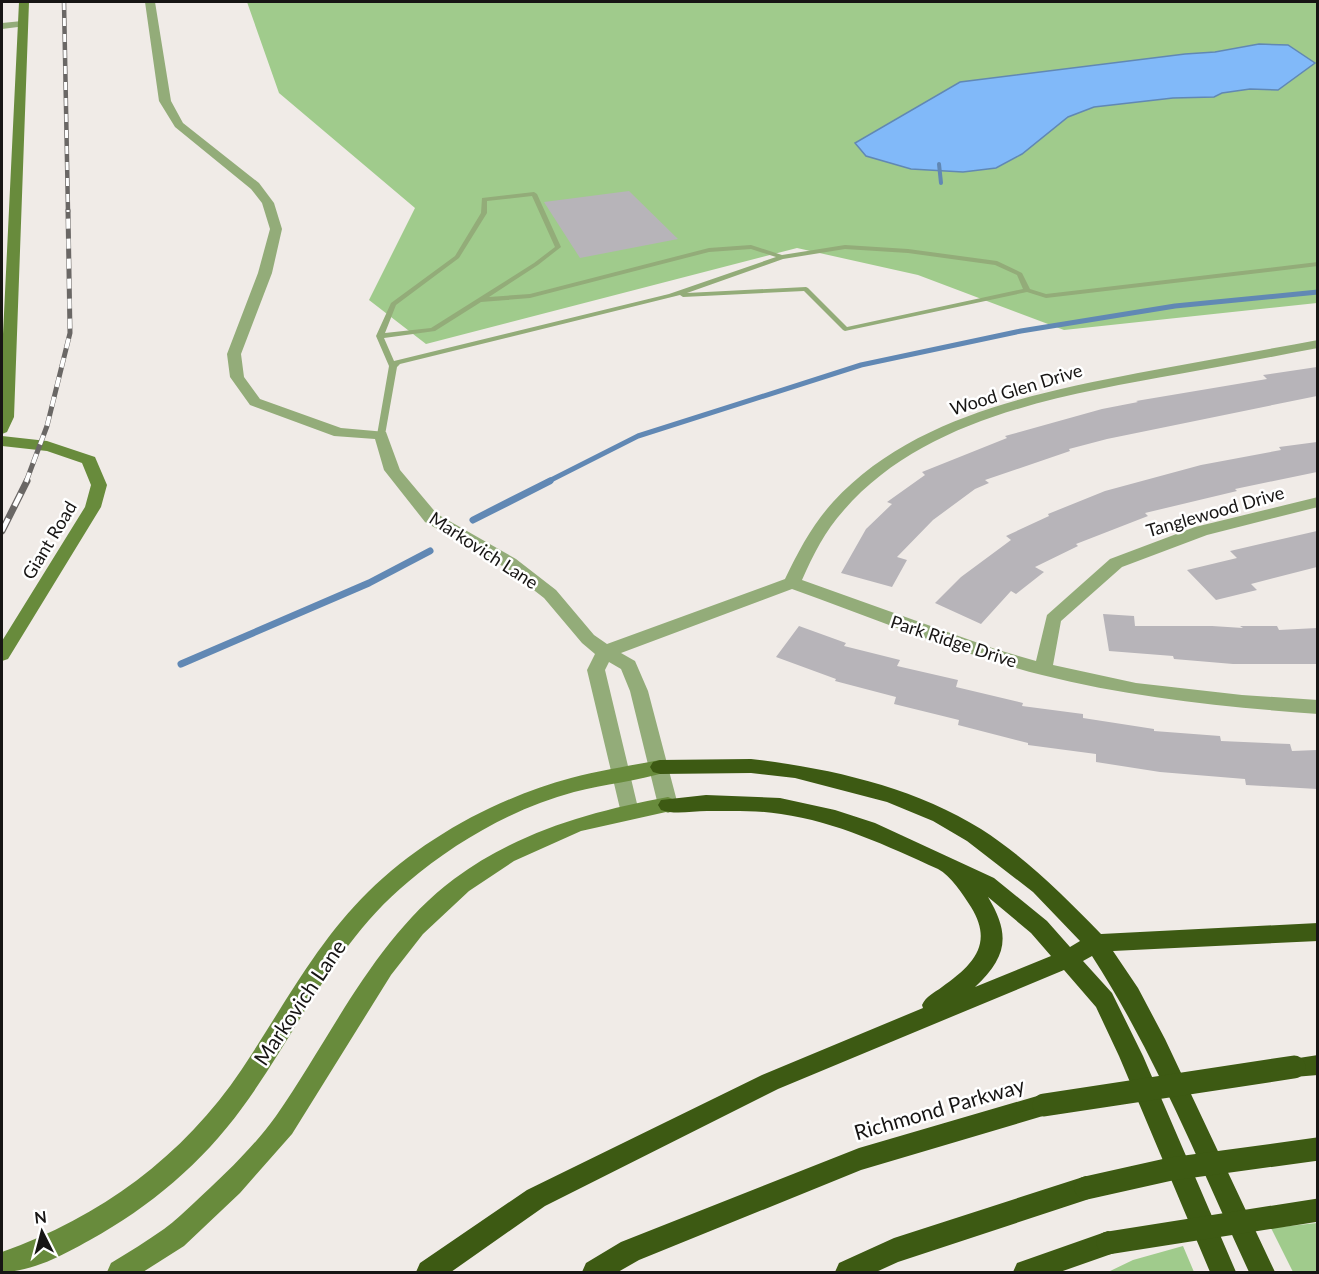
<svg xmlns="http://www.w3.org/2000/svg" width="1319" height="1274" font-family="Lato,sans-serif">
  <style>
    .green { fill: #a0cb8c }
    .water { fill: #81b9f9; stroke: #6188b4; stroke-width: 1.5 }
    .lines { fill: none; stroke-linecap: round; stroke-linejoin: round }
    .stream-far2 { stroke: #6188b4; stroke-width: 4 }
    .stream-far1 { stroke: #6188b4; stroke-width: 5 }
    .stream { stroke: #6188b4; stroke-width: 7 }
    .building { fill: #b7b4b9 }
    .lane { fill: #93ac79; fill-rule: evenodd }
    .street { fill: #93ac79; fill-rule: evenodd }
    .secondary { fill: #688b3c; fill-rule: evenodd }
    .highway { fill: #3d5a13; fill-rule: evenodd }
    .rail-far2-casing { stroke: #6a6765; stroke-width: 4.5 }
    .rail-far1-casing { stroke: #6a6765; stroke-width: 5 }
    .rail-casing { stroke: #6a6765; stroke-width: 7 }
    .rail-far2 { stroke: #fff; stroke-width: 3; stroke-dasharray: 8; stroke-linecap: butt }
    .rail-far1 { stroke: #fff; stroke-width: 4; stroke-dasharray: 10; stroke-linecap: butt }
    .rail { stroke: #fff; stroke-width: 4.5; stroke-dasharray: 14; stroke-linecap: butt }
    .highway-bridge { stroke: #3d5a13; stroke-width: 23 }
    .labels { text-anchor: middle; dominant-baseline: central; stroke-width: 5; stroke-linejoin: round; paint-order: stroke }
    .street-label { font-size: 18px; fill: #171514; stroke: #fff }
    .near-street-label { font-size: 21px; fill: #171514; stroke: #fff }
  </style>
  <rect width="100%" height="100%" fill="#f0ebe7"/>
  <path class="green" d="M247 2H1317V303L1064 330 918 275 797 248 426 344 369 300 415 208 279 93Z
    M1317 1223V1272H1293L1271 1228Z
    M1183 1246 1194 1272H1108L1133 1260Z"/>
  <path class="water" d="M1259 44 1288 45 1315 63 1278 90 1250 89 1222 93 1214 97 1173 98 1094 107 1068 117 1022 154 996 168 963 172 911 169 866 156 855 143 960 82 1185 54 1215 52Z"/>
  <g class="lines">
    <path class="stream-far2" d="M939 164 941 183"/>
    <path class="stream-far1" d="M547 482 638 436 861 365 1021 331 1175 306 1318 292"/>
    <path class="stream" d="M473 520 550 481
      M181 664 369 583 430 551"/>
  </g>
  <path class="building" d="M629 191 678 239 580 258 544 202Z
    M1317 367V396L1107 439 1069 449 1070 451 985 480 989 483 975 489 933 520 897 557 907 560 892 587 841 573 866 529 892 504 887 502 925 475 922 472 1007 438 1005 436 1102 409 1138 402 1136 401 1267 379 1263 375Z
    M1317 442V472L1235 489 1237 491 1145 513 1148 516 1076 544 1078 546 1035 567 1044 572 1016 594 1011 591 981 624 935 603 961 577 1011 540 1006 536 1049 516 1048 514 1105 491 1201 465 1281 450 1279 447Z
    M1317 531V567L1251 584 1257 590 1216 600 1187 570 1237 558 1230 551Z
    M1103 614 1134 616 1135 626H1212L1243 628 1240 626H1277L1279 630 1317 628V664H1233L1174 659 1173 656 1109 651Z
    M799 626 846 643 844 646 900 660 897 666 958 680 956 687 1023 703 1022 706 1083 714V718L1154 729V731L1220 736 1221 741 1290 744 1292 751 1317 750V789L1246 785 1245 779 1160 772 1096 762V754L1028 745V743L958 725 959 720 894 704 896 697 835 681 836 679 776 657Z"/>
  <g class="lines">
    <path class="lane" d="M534 192 537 194 561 247 538 265 489 297 530 294 709 248 751 245 782 255 845 245 908 249 997 261 1022 273 1030 289 1046 294 1318 262V266L1046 298 1027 292 845 331 843 330 804 291 683 297 680 295 400 364 397 367 385 435 384 437H378L377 435 389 366 376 336 391 303 455 256 481 213 482 198ZM532 196 555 247 534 263 431 328 385 333 396 305 459 258 487 213V201ZM751 249 776 257 669 294 394 361 384 338 435 331 481 302 530 298 709 252ZM845 249 908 253 995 265 1017 275 1023 289 847 327 808 288 806 287 687 293 783 259Z"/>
    <path class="street" d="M145 2H155L171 101 183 123 259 183 274 203 282 229 272 273 241 354 244 377 260 399 341 428 386 432 400 470 437 514 516 559 556 590 594 635 607 644 785 579C798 552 812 525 833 502 910 418 1031 394 1138 373 1198 362 1258 351 1318 340V348C1271 357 1225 366 1179 374 1063 395 925 417 844 510 825 531 813 555 802 580L995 649 1036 661 1047 615 1110 559 1195 527 1318 497V507L1207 535 1122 567 1061 621 1053 665 1136 683 1242 695 1318 700V714C1225 707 1133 698 1042 675 957 653 875 619 792 589L621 653 635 661 648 691 678 805 675 810 668 813 661 810 658 805 630 691 621 669 609 662 605 670 639 812 636 817 629 820 622 817 587 670 595 654 582 643 544 598 504 567 425 522 384 470 375 439 334 436 250 405 230 377 227 354 258 273 270 229 262 203 251 189 175 127 159 101Z
      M22 21 26 22V26L2 29V23Z"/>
    <path class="secondary" d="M19 2H29L14 417 7 432 2 434V355Z
      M2 436 47 441 95 457 107 485 101 507 8 659 2 661V641L85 507 91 485 82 463 47 451 2 446Z
      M660 760 667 762 670 767 667 772C637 781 605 784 574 792 514 808 455 842 408 882 334 943 298 1032 242 1108 202 1163 150 1207 90 1240 63 1255 32 1272 2 1272V1252C100 1217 183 1157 242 1069 282 1009 316 943 368 892 423 838 497 798 571 778 600 770 630 766 660 760Z
      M668 797 675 800 678 805 675 810 581 831 514 861 469 891 423 934 391 975 292 1134 240 1193 184 1246 143 1272H107L111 1263C129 1252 147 1241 164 1229 175 1221 185 1211 195 1202 223 1176 253 1148 276 1116 332 1036 374 939 454 879 517 832 592 811 668 797Z"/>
    <path class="highway" d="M751 759C829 768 914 787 981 829 1026 858 1064 896 1101 934L1318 923V941L1113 951 1138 988 1165 1039 1275 1272H1249C1200 1166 1156 1055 1092 956L1083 961 1112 993 1143 1056 1236 1272H1210L1119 1056 1096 1007 1064 970 778 1089 545 1206 451 1272H416L420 1263 527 1190 762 1075 923 1008 922 1005C926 996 934 993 942 987 973 965 994 944 971 907 962 893 951 876 938 869 887 846 837 822 781 814 757 810 731 811 707 811 692 811 675 815 661 810L658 805 661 800 706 795 780 798 835 810 875 823 994 878 1047 921 1070 947 1080 941 1033 892 967 841 933 821 887 802 795 778 751 773 660 774 653 772 650 767 653 762 660 760ZM988 897 1031 933 1051 956 975 987C1007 957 1011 935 988 897Z
      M1318 1055V1075L1294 1077 1286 1074 1282 1067 1286 1060Z
      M1044 1094 1053 1097 1056 1105 1053 1113 861 1170 639 1260 618 1272H582L586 1263 621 1242 859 1148Z
      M1086 1176 1095 1180 1099 1188 1095 1196 1086 1200 898 1262 876 1272H835L839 1263 894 1238Z
      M1108 1231 1117 1234 1121 1243 1117 1252 1060 1272H1013L1017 1263Z"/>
    <defs>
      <path id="rail-far2" d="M64 2 68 212"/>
      <path id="rail-far1" d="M26 482 47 426 70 333 68 210"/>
      <path id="rail" d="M2 531 27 481"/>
    </defs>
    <use href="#rail-far2" class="rail-far2-casing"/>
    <use href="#rail-far1" class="rail-far1-casing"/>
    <use href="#rail" class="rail-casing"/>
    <use href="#rail-far2" class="rail-far2"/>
    <use href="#rail-far1" class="rail-far1"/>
    <use href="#rail" class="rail"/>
    <path class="highway-bridge" d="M1044 1105 1294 1067
      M1086 1188 1171 1169 1318 1149
      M1108 1243 1318 1210"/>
  </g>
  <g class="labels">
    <g class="street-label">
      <text transform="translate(1016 389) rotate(-17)">Wood Glen Drive</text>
      <text transform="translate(1215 511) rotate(-16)">Tanglewood Drive</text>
      <text transform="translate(49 540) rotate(-59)">Giant Road</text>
      <text transform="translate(484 550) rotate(33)">Markovich Lane</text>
      <text transform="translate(954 641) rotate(18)">Park Ridge Drive</text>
    </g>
    <g class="near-street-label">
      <text transform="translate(299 1002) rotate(-56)">Markovich Lane</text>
      <text transform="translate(939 1108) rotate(-16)">Richmond Parkway</text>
    </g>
  </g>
  <rect width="1319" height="1274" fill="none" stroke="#171514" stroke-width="6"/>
  <g transform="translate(42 1232) rotate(354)" stroke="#ffffff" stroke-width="4.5" paint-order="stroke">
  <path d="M0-4.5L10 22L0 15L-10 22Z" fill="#171514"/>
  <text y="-9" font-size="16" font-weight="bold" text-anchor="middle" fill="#171514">N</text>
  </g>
</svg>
